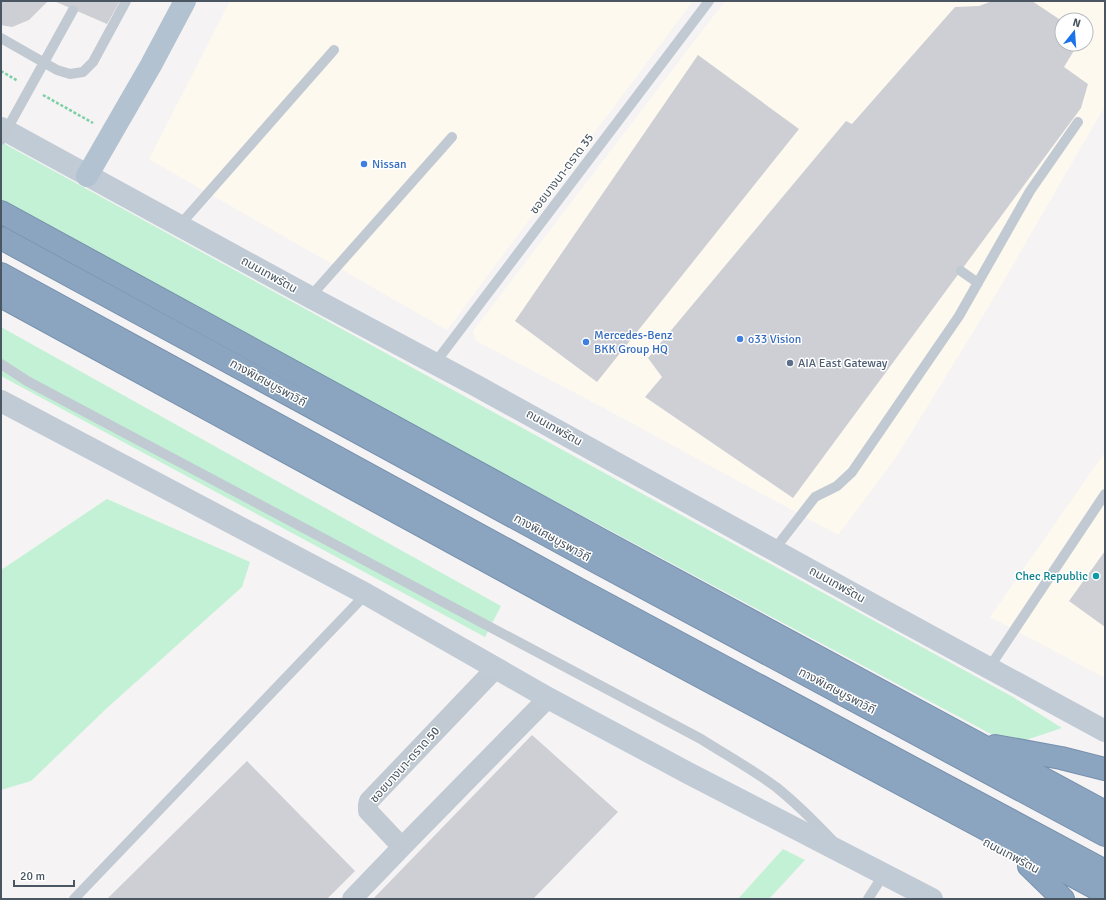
<svg xmlns="http://www.w3.org/2000/svg" width="1106" height="900" font-family="Signika,'Noto Sans Thai',sans-serif">
  <style>
    .commercial { fill: #fdf9ef; fill-rule: evenodd }
    .green { fill: #c3f1d5 }
    .building { fill: #cdcfd5 }
    .lines { fill: none; stroke-linecap: round; stroke-linejoin: round }
    .highway-casing { stroke: #7690ad; stroke-width: 24 }
    .path { stroke: #7ad0a6; stroke-width: 2.5; stroke-dasharray: 3 2; stroke-linecap: butt }
    .lane { stroke: #c1cad2; stroke-width: 10 }
    .street { stroke: #c1cad2; stroke-width: 20 }
    .secondary { stroke: #c1cbd6; stroke-width: 22 }
    .primary { stroke: #b3c2d1; stroke-width: 22 }
    .highway { stroke: #8ba5c1; stroke-width: 22 }
    .lane-bridge { stroke: #c1cad2; stroke-width: 10 }
    .shop-dot { fill: #3f7fe0; stroke: #fff; stroke-width: 1.5 }
    .service-dot { fill: #5c6f8a; stroke: #fff; stroke-width: 1.5 }
    .culture-dot { fill: #0f9aa8; stroke: #fff; stroke-width: 1.5 }
    .labels { text-anchor: middle; dominant-baseline: central; stroke-width: 3; stroke-linejoin: round; paint-order: stroke }
    .shop-label { font-size: 12px; fill: #366cbe; stroke: #fff; text-anchor: start }
    .street-label { font-size: 12px; fill: #4a5661; stroke: #fff }
    .service-label { font-size: 12px; fill: #4e5e75; stroke: #fff; text-anchor: start }
    .culture-label { font-size: 12px; fill: #0d838f; stroke: #fff; text-anchor: end }
  </style>
  <rect width="100%" height="100%" fill="#f5f3f3"/>
  <path class="commercial" d="M230 1H693L447 330 149 159Z
    M725 1 1105 2V106L989 306 897 456 838 535 600 406 476 341 473 331ZM1062 20H1086V44H1062Z
    M1105 452V678L990 617Z"/>
  <path class="green" d="M1 142 1013 697 1062 728 1020 742 989 733 1 205Z
    M1 327 501 606 485 637 1 376Z
    M107 499 250 562 242 587 107 708 31 781 1 790V570Z
    M783 849 805 860 769 899H738Z"/>
  <path class="building" d="M1 1H48L29 20 12 27 1 25Z
    M54 1H120L107 24Z
    M992 1H1032L1062 21V44H1078L1064 67 1088 84 1081 108 793 498 645 397 662 377 648 358 846 121 852 124 955 7 979 6Z
    M698 55 799 129 597 382 515 321Z
    M1105 551V627L1069 601Z
    M532 735 618 812 533 899H373Z
    M247 761 355 871 327 899H107Z"/>
  <g class="lines">
    <defs>
      <path id="highway" d="M1 212 601 540 1105 812
        M1 238 595 561 1105 835
        M1 274 578 589 1105 871
        M1 296 569 606 1105 893
        M995 746 1061 758 1105 769
        M1029 866 1063 899"/>
    </defs>
    <use href="#highway" class="highway-casing"/>
    <path class="path" d="M1 71 18 81
      M43 95 93 123"/>
    <path class="lane" d="M1 38 57 70 70 74 83 72 93 62 126 1
      M179 226 334 50
      M961 271 978 283
      M310 297 452 137
      M435 363 709 1
      M1 364 27 381 701 739C726 755 752 769 776 787 796 803 814 821 832 840
      M774 550 815 497 837 486 852 472 959 316 1030 191 1078 122
      M989 668 1105 494
      M74 899 366 594
      M868 899 884 874"/>
    <path class="street" d="M402 847 548 698
      M352 899 402 847 368 811V805L369 801 496 668"/>
    <path class="secondary" d="M1 128 310 297 475 385 886 612 1105 731
      M1 401 366 594 548 698 688 773 932 899"/>
    <path class="primary" d="M87 176 151 65 185 1"/>
    <use href="#highway" class="highway"/>
    <path class="lane-bridge" d="M1 140 73 10"/>
  </g>
  <g class="shop-dot">
    <circle cx="364" cy="164" r="4"/>
    <circle cx="740" cy="339" r="4"/>
    <circle cx="586" cy="342" r="4"/>
  </g>
  <circle class="service-dot" cx="790" cy="363" r="4"/>
  <circle class="culture-dot" cx="1096" cy="576" r="4"/>
  <g class="labels">
    <g class="shop-label">
      <text x="372" y="164">Nissan</text>
      <text x="594" y="335">Mercedes-Benz<tspan x="594" dy="14">BKK Group HQ</tspan></text>
      <text x="748" y="339">o33 Vision</text>
    </g>
    <g class="street-label">
      <text transform="translate(562 174) rotate(-53)">ซอยบางนา-ตราด 35</text>
      <text transform="translate(269 275) rotate(29)">ถนนเทพรัตน</text>
      <text transform="translate(268 383) rotate(29)">ทางพิเศษบูรพาวิถี</text>
      <text transform="translate(554 428) rotate(29)">ถนนเทพรัตน</text>
      <text transform="translate(552 538) rotate(29)">ทางพิเศษบูรพาวิถี</text>
      <text transform="translate(837 585) rotate(29)">ถนนเทพรัตน</text>
      <text transform="translate(837 691) rotate(28)">ทางพิเศษบูรพาวิถี</text>
      <text transform="translate(405 765) rotate(-48)">ซอยบางนา-ตราด 50</text>
      <text transform="translate(1011 856) rotate(28)">ถนนเทพรัตน</text>
    </g>
    <g class="service-label">
      <text x="798" y="363">AIA East Gateway</text>
    </g>
    <g class="culture-label">
      <text x="1088" y="576">Chec Republic</text>
    </g>
  </g>
  <rect width="1106" height="900" fill="none" stroke="#4a5661" stroke-width="4"/>
  <g transform="translate(1074 32) rotate(17)"><circle r="19" fill="#ffffff" stroke="#b7bbc0"/>
  <path d="M0-3L7 15L0 10L-7 15Z" fill="#1a73e8"/>
  <text y="-6" font-size="11" font-weight="bold" text-anchor="middle" fill="#4a5661">N</text>
  </g>
  <path d="M14 880v6h60v-6" fill="none" stroke="#4a5661" stroke-width="2"/>
  <text x="20" y="880" font-size="12" fill="#4a5661" stroke="#ffffff" stroke-width="3" paint-order="stroke">20 m</text>
</svg>
